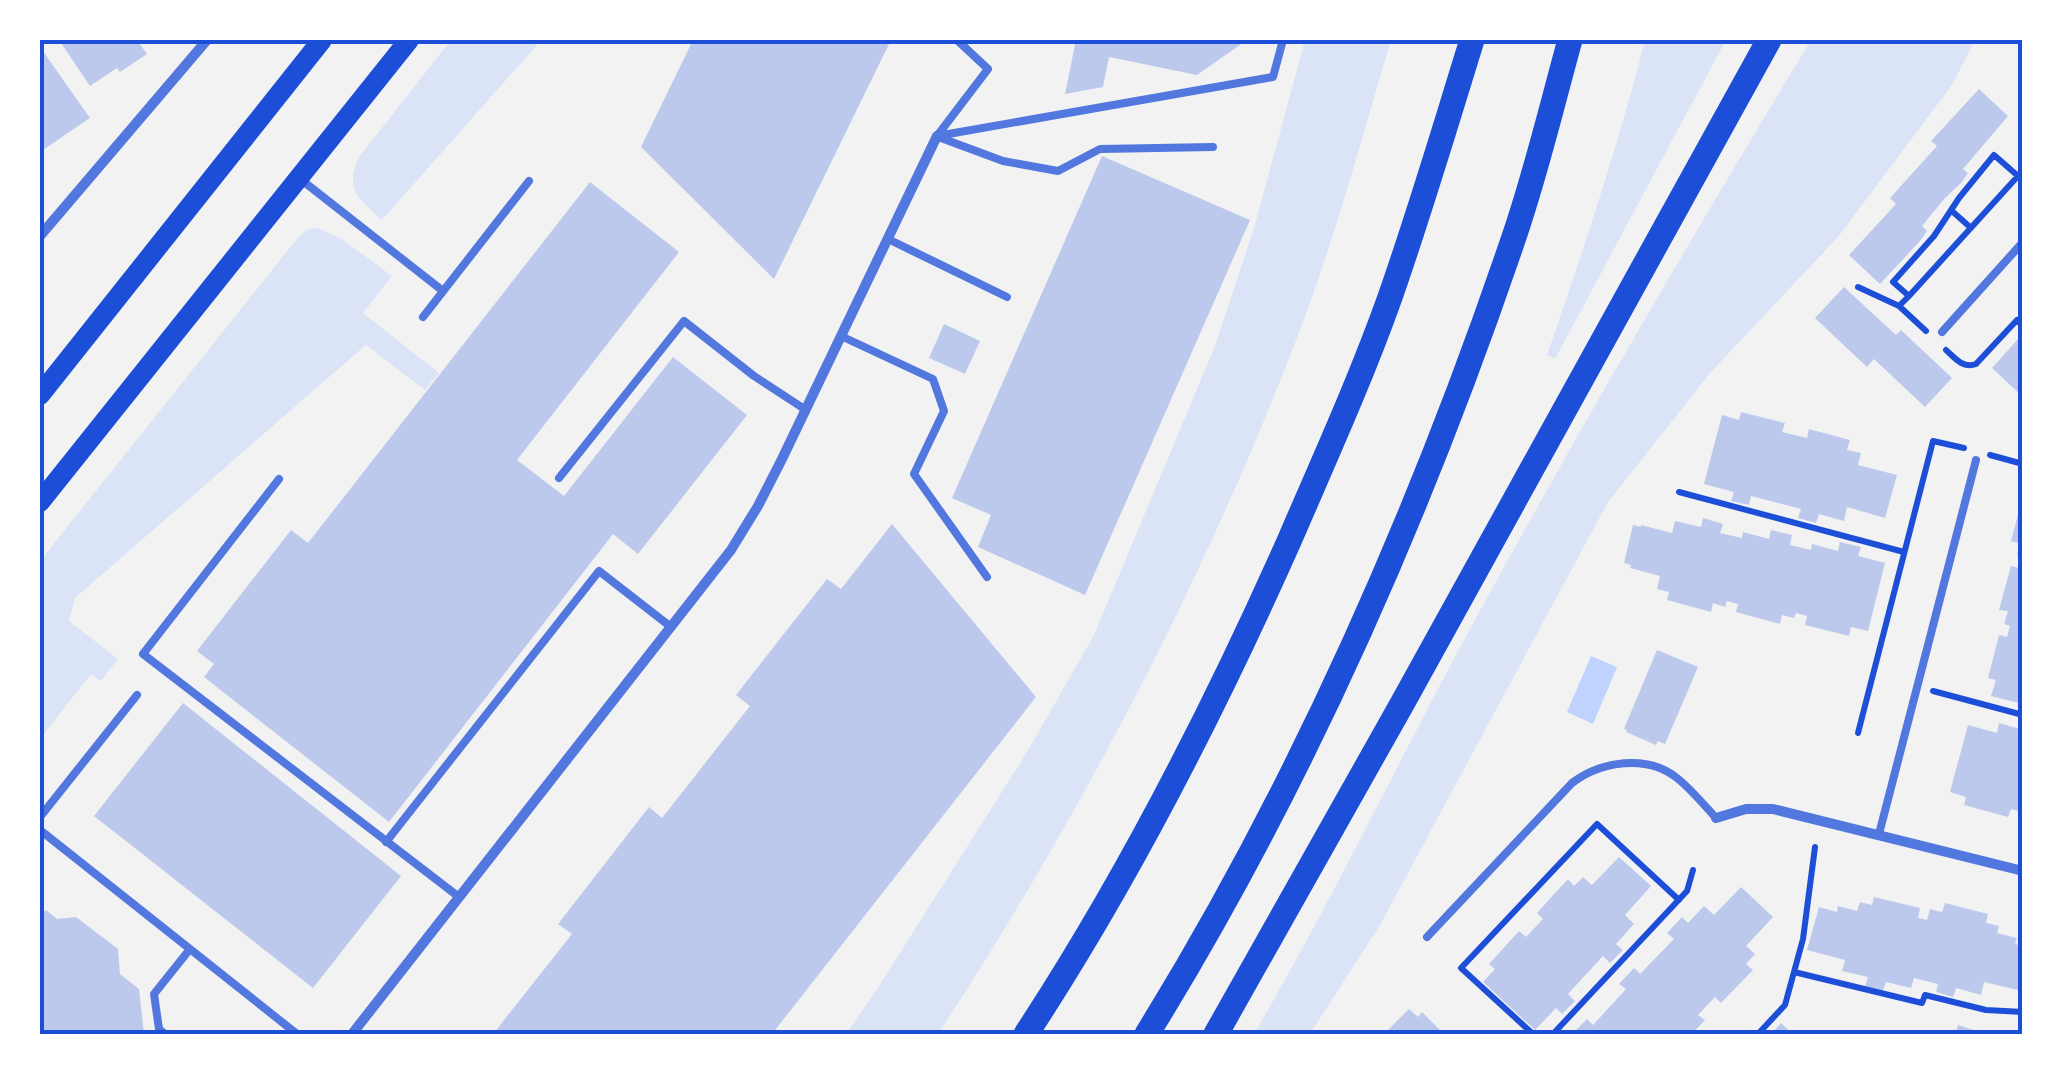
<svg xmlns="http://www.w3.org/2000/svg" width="2063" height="1074" font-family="Lato,sans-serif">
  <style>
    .green { fill: #dbe4f7 }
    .water { fill: #bfd3fe }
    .building { fill: #bdc9ec }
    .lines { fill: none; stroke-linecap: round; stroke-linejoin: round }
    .path { stroke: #1d4ed8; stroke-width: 6 }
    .service { stroke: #5277de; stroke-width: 8 }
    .minor { stroke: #5277de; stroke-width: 10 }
    .secondary { stroke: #1d4ed8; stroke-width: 20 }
    .motorway { stroke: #1d4ed8; stroke-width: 25 }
    .neatline { fill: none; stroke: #1d4ed8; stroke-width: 4 }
  </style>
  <rect width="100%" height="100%" fill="#f2f2f2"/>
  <path class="green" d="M451 40H539L536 46 382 220C359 199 344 190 359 157Z
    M1305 40H1391C1362 137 1336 235 1300 330 1207 574 1086 806 944 1025L936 1034H846L879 986 1027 752 1094 635 1215 346 1254 228Z
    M1645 40H1726L1555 359 1547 355C1583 251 1618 146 1645 40Z
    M1811 40H1975L1952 85 1838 237 1711 372 1608 502 1380 925 1310 1034H1254C1336 894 1405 747 1483 605 1588 414 1698 226 1811 40Z
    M318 228 342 239 392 276 363 313 439 373 425 390 366 345 75 598 69 621 118 659 101 681 91 674 40 739V561L300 235 309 229Z"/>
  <path class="water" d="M1591 656 1617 667 1593 724 1567 712Z"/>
  <path class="building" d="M59 40H137L147 54 120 72 117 68 90 86Z
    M693 40H891L774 279 641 147Z
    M1076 40H1247L1197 75 1109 57 1103 87 1065 94Z
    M40 47 90 118 40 152Z
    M1979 89 2008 116 1963 169 1968 173 1961 183 1944 199 1922 226 1927 231 1920 241 1880 284 1849 255 1896 204 1890 198 1937 146 1931 141Z
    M1102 156 1250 220 1085 595 978 547 991 515 952 498Z
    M590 182 679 252 517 460 564 496 673 357 747 415 638 554 613 534 389 822 204 677 214 664 197 651 291 530 308 543Z
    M1844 287 1896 335 1901 330 1952 378 1925 407 1874 359 1867 367 1815 318Z
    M944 324 980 341 965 374 929 358Z
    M2019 338 2023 342V397L1992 368Z
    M1741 412 1785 423 1782 432 1807 438 1809 429 1850 440 1847 450 1861 453 1858 465 1897 475 1885 518 1847 507 1844 521 1819 514 1816 523 1798 518 1801 509 1751 496 1749 505 1731 501 1734 492 1704 484 1722 415 1739 420Z
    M2022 500H2023V557L2017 555 2019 543 2011 541Z
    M1703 518 1723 524 1720 533 1742 538 1743 532 1769 539 1771 530 1792 535 1790 545 1811 550 1812 544 1838 551 1840 542 1861 547 1858 556 1885 563 1868 631 1851 627 1849 636 1805 625 1807 616 1796 613 1794 618 1782 615 1780 624 1736 612 1738 604 1727 601 1725 607 1713 603 1711 612 1667 600 1669 592 1657 589 1660 576 1630 568 1631 565 1624 563 1633 525 1641 527V525L1672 533 1675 521 1701 527Z
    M892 524 1036 697 772 1034H493L572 934 558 924 649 807 662 818 750 706 736 695 827 579 841 589Z
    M2022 558H2023V704L1991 696 1996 680 1988 678 1999 635 2007 637 2010 626 2004 624 2008 611 1999 610 2011 566 2019 568Z
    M1657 650 1698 667 1665 744 1658 741 1656 745 1626 732 1627 730 1624 729Z
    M183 703 401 876 313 988 94 816Z
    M1999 723 2020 729 2018 738 2023 739V812L2011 809 2008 817 1964 805 1966 797 1950 792 1968 725 1997 733Z
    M1619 857 1651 886 1625 915 1634 924 1616 944 1623 950 1610 963 1603 956 1568 994 1575 1001 1562 1014 1556 1008 1535 1030 1483 982 1495 969 1489 964 1519 931 1526 937 1543 919 1537 913 1568 879 1574 886 1583 877 1592 885Z
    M1741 887 1773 917 1746 946 1755 954 1746 964 1753 970 1721 1003 1715 997 1698 1015 1705 1020 1692 1034H1572L1587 1019 1593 1025 1626 989 1619 984 1634 968 1640 974 1674 939 1667 933 1682 917 1688 923 1704 906 1714 915Z
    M1874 897 1920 908 1918 918 1927 920 1930 909 1942 912 1945 903 1988 914 1986 923 1999 926 1997 933 2017 938 2015 944 2023 946 2022 991 1984 982 1981 995 1956 988 1953 997 1936 992 1938 984 1914 978 1911 988 1886 982 1883 991 1865 986 1868 977 1842 971 1845 960 1807 950 1819 907 1837 912 1838 906 1857 911 1860 902 1872 905Z
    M46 910 57 919 76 917 118 949 120 974 139 989 144 1034H40V917Z
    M1409 1009 1418 1017 1422 1012 1444 1034H1384Z
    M1781 1023 1793 1034H1771Z
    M1958 1025 1983 1033V1034H1955Z"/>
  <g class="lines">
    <path class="path" d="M1952 211 1971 228
      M1858 287 1899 306
      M1909 296 1893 282 1934 236 1959 198 1994 155 2018 176 1909 296 1899 306 1926 331
      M1946 350C1955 358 1963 369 1976 364L2017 320 2023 327
      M1990 455 2023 464
      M1679 492 1904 552
      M1933 691 2023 715
      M1858 733 1933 441 1964 448
      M1794 972 1922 1003 1925 995 1986 1010 2023 1012
      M1533 1034 1461 968 1597 824 1679 900
      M1553 1034 1687 891 1693 870
      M1758 1034 1785 1005 1803 939 1815 847"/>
    <path class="service" d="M937 136 1273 77 1283 40
      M937 136 988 69 957 40
      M941 138 1003 161 1058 171 1100 149 1213 147
      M299 178 443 291
      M888 239 1007 297
      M423 317 529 181
      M1942 332 2023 242
      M841 336 933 379 944 411 914 474 987 577
      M559 478 684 321 754 376 806 410
      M279 479 143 654 459 897
      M40 817 137 695
      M40 830 297 1034
      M1879 834 1976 460
      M386 842 599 571 671 627
      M1427 937 1572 783C1601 761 1647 754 1677 778 1691 789 1704 805 1716 818
      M165 1034 159 1029 154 994 190 949"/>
    <path class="minor" d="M40 236 207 40
      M1716 818 1746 809H1773L2023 871
      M352 1034 731 550 758 506 782 459 937 136"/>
    <path class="secondary" d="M40 395 322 40
      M40 502 409 40"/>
    <path class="motorway" d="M1026 1034C1129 877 1214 710 1290 539 1324 460 1360 381 1389 300 1419 215 1445 127 1472 40
      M1147 1034C1301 785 1420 514 1514 237 1536 173 1552 105 1570 40
      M1216 1034 1402 704 1769 40"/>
  </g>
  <rect width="2063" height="1074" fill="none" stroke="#ffffff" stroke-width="85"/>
  <rect x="42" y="42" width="1978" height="990" class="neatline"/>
</svg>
